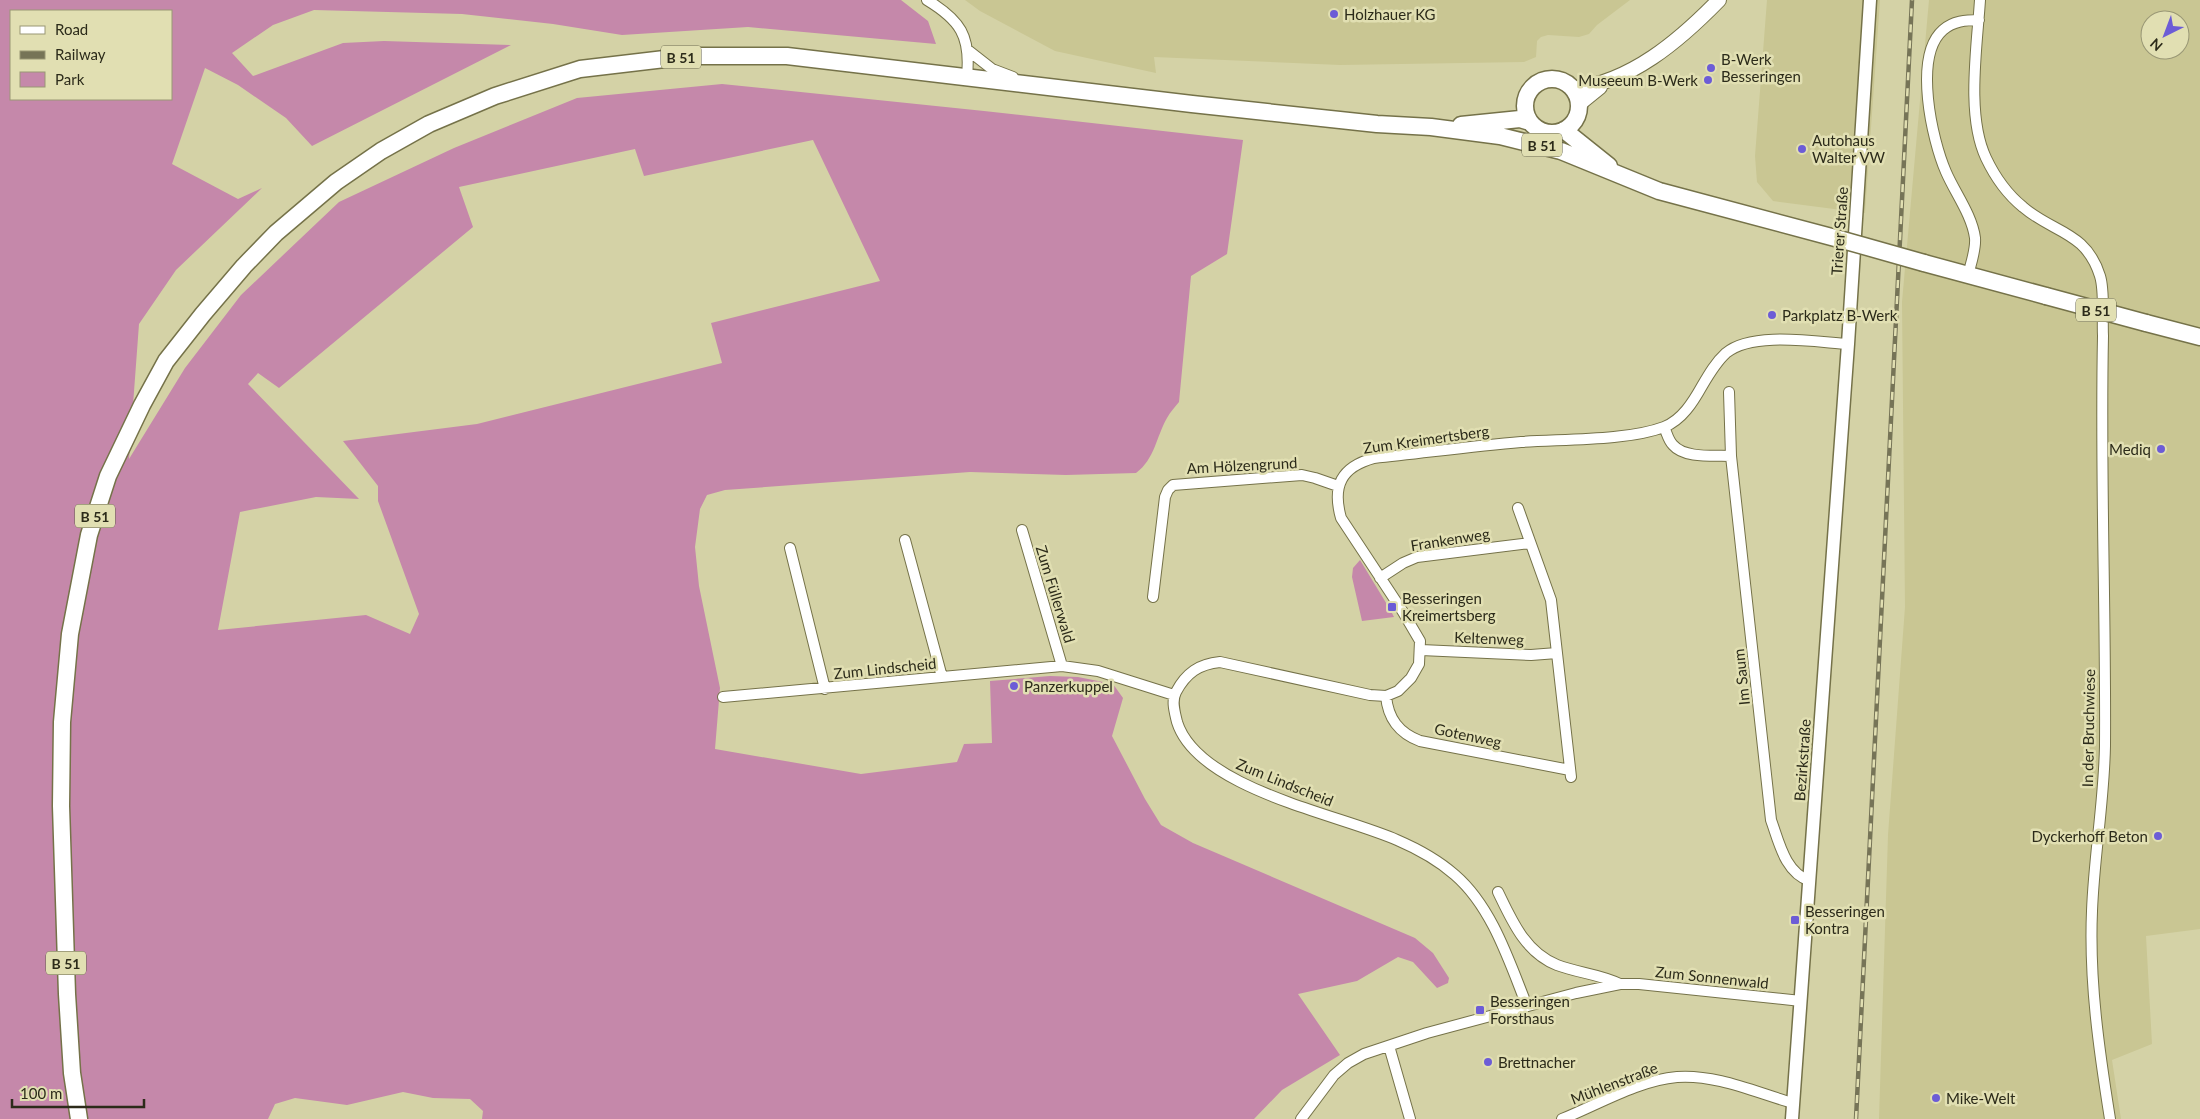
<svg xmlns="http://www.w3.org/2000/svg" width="2200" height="1119" font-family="Lato,sans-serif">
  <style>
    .built { fill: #c9c693; fill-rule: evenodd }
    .green { fill: #c588aa; fill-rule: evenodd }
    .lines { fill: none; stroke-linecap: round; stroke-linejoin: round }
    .minor-casing { stroke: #757249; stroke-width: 12 }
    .tertiary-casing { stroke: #757249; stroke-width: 15 }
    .secondary-casing { stroke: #757249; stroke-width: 16 }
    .primary-casing { stroke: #757249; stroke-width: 19 }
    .minor { stroke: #fff; stroke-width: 10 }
    .tertiary { stroke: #fff; stroke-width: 12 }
    .secondary { stroke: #fff; stroke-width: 14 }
    .primary { stroke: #fff; stroke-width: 16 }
    .rail-casing { stroke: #767457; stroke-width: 4.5 }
    .rail { stroke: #e1dfb2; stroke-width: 2.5; stroke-dasharray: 8; stroke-linecap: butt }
    .primary-bridge-casing { stroke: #757249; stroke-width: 19; stroke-linecap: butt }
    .primary-bridge { stroke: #fff; stroke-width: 16 }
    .poi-dot { fill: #6c5cd6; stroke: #e1dfb2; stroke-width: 2 }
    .labels { text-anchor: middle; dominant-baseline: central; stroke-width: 5; stroke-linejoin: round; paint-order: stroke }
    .shield { fill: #e1dfb2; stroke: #626148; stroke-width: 1 }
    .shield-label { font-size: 14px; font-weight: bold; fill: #2c2b1a }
    .poi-label { font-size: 15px; fill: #2c2b1a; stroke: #e1dfb2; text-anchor: start }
    .street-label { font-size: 15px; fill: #2c2b1a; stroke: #e1dfb2 }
  </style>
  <rect width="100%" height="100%" fill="#d4d2a6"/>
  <path class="built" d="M965 0H1630L1597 25 1589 34 1579 37 1548 35 1541 37 1537 41 1536 57 1524 62 1340 65 1154 57 1156 73 1055 51 980 11Z
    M1767 0H1880L1865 213 1773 201 1757 182 1755 156Z
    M1929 0H2200V929L2146 936 2152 1044 2112 1060 2121 1119H1879L1888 835 1905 607 1902 302ZM2150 20H2180V50H2150Z"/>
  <path class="green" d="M0 0H901L928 21 936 44 748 27 622 35 553 24 462 14 314 10 273 25 232 53 253 76 343 43 384 41 511 45 312 146 286 118 238 85 205 68 172 164 238 199 262 188 176 270 139 324 129 459 185 368 241 295 339 202 454 148 577 98 722 84 984 111 1243 140 1227 254 1191 276 1179 402C1175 407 1170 412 1167 418 1156 437 1155 459 1136 473L1066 475 970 472 725 490 707 495 700 509 695 547 699 586 720 688 715 749 861 774 957 762 964 744 992 743 990 681 1050 676 1078 677 1113 684 1123 698 1112 736 1145 799 1161 825 1193 843 1415 938 1433 953 1449 978 1448 983 1437 988 1413 962 1398 957 1357 981 1298 994 1340 1055 1282 1090 1254 1119H482L483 1111 470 1099 433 1098 403 1092 347 1105 295 1098 275 1104 268 1119H0ZM11 11H171V99H11ZM813 140 880 281 711 323 722 363 477 424 343 441 378 486V501L419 614 410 634 366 615 218 630 240 512 316 497 359 499 248 384 258 373 279 388 473 227 459 187 635 149 644 176Z
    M1360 560 1391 611 1394 617 1362 621 1352 577 1353 568Z"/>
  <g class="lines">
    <defs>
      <path id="minor" d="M927 0C960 20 971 36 967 76
        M1980 0C1977 47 1966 116 1986 158 1995 177 2007 194 2023 207 2053 233 2086 231 2100 276 2105 292 2102 319 2103 336 2100 473 2106 610 2105 746 2104 802 2094 856 2092 911 2089 981 2099 1050 2110 1119
        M969 51 992 69 1013 77
        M1968 275C1971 263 1976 250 1975 238 1972 215 1955 193 1946 172 1932 140 1913 56 1943 30 1953 21 1966 20 1979 20
        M1729 392 1731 456 1771 820C1779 842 1785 873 1810 881
        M1664 427C1667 433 1668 440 1673 445 1685 459 1715 455 1731 456
        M1518 508 1551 600 1571 777
        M1022 530 1062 666
        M905 540 942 677
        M790 548 825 689
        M1380 578 1403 563 1417 557 1530 543
        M1153 597 1165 497 1168 490 1173 485 1302 475 1315 478 1338 486
        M1421 650 1531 655 1557 653
        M1386 696C1388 719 1399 733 1420 741L1570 770
        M723 697 1062 666 1098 671 1174 695
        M1498 892C1512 921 1525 952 1557 965 1578 973 1600 974 1620 984
        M1527 1006C1509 961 1492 907 1455 875 1438 860 1418 849 1397 840 1338 814 1198 789 1177 722 1175 713 1171 701 1176 692 1186 673 1199 664 1220 662L1370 695 1386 696 1398 691 1411 678 1419 664 1420 641 1403 612 1341 518C1332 486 1341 467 1374 458 1423 453 1472 446 1521 442 1562 439 1627 441 1664 427 1682 420 1693 402 1702 386 1709 374 1716 362 1726 353 1752 331 1816 342 1848 344
        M1389 1046 1410 1119
        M1301 1119 1334 1075 1348 1063 1364 1054 1427 1033 1576 993 1620 984H1639L1801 1001
        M1562 1119C1597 1105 1639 1080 1677 1077 1716 1074 1757 1093 1793 1103"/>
      <path id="tertiary" d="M1792 1119 1848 344 1870 0"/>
      <path id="secondary" d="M1573 89C1631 82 1679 41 1719 0
        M1579 104 1600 87"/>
      <path id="primary" d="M1525 106a27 27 0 1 1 54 0a27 27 0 1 1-54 0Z
        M1461 125 1520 119 1530 122
        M1564 130 1609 166
        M1924 263 2046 296
        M2146 323 2200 337
        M79 1119 72 1073 67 994 61 806 62 722 70 634 89 535 108 476 142 405 166 361 203 314 244 266 276 233 336 182 381 151 429 124 495 96 580 69 690 56H787L1192 104 1377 124 1431 127 1500 136 1561 151 1659 191 1839 239"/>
    </defs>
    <use href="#minor" class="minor-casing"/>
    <use href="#tertiary" class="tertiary-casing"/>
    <use href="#secondary" class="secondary-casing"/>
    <use href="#primary" class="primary-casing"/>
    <use href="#minor" class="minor"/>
    <use href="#tertiary" class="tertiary"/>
    <use href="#secondary" class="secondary"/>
    <use href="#primary" class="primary"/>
    <defs>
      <path id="rail" d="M1856 1119 1912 0"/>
    </defs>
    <use href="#rail" class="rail-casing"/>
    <use href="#rail" class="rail"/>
    <defs>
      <path id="primary-bridge" d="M1839 239 1924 263
        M2046 296 2146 323"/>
    </defs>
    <use href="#primary-bridge" class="primary-bridge-casing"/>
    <use href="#primary-bridge" class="primary-bridge"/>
  </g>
  <g class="poi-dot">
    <circle cx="1334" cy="14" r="5"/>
    <circle cx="1711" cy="68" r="5"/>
    <circle cx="1708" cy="80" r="5"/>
    <circle cx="1802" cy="149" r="5"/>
    <circle cx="1772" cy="315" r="5"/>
    <circle cx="2161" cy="449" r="5"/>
    <rect x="1387" y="602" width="10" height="10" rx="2.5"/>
    <circle cx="1014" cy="686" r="5"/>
    <circle cx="2158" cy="836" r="5"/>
    <rect x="1790" y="915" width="10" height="10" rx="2.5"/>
    <rect x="1475" y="1005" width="10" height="10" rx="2.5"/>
    <circle cx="1488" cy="1062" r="5"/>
    <circle cx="1936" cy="1098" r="5"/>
  </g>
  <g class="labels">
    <g class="shield">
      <rect x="661" y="45.5" width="40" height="23" rx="4"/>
      <rect x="1522" y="133.5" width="40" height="23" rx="4"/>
      <rect x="2076" y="298.5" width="40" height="23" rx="4"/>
      <rect x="75" y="504.5" width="40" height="23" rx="4"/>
      <rect x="46" y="951.5" width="40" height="23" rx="4"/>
    </g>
    <g class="shield-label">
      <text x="681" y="57">B 51</text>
      <text x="1542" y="145">B 51</text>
      <text x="2096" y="310">B 51</text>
      <text x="95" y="516">B 51</text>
      <text x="66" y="963">B 51</text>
    </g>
    <g class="poi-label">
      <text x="1344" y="14">Holzhauer KG</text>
      <text x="1721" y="59">B-Werk<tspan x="1721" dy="17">Besseringen</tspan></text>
      <text x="1698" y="80" text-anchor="end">Museeum B-Werk</text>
      <text x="1812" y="140">Autohaus<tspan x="1812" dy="17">Walter VW</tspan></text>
      <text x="1782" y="315">Parkplatz B-Werk</text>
      <text x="2151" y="449" text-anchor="end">Mediq</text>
      <text x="1402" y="598">Besseringen<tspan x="1402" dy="17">Kreimertsberg</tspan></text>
      <text x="1024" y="686">Panzerkuppel</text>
      <text x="2148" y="836" text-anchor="end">Dyckerhoff Beton</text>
      <text x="1805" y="911">Besseringen<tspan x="1805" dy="17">Kontra</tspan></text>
      <text x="1490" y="1001">Besseringen<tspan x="1490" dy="17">Forsthaus</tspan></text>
      <text x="1498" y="1062">Brettnacher</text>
      <text x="1946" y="1098">Mike-Welt</text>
    </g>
    <g class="street-label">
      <text transform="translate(1839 231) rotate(-86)">Trierer Straße</text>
      <text transform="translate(1426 439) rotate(-8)">Zum Kreimertsberg</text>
      <text transform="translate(1242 465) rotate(-3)">Am Hölzengrund</text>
      <text transform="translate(1450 539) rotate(-9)">Frankenweg</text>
      <text transform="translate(1056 594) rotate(73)">Zum Füllerwald</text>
      <text transform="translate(1489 638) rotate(2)">Keltenweg</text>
      <text transform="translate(885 668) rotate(-6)">Zum Lindscheid</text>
      <text transform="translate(1741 677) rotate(-96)">Im Saum</text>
      <text transform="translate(2088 728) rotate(-89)">In der Bruchwiese</text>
      <text transform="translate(1468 735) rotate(12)">Gotenweg</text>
      <text transform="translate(1802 760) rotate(-86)">Bezirkstraße</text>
      <text transform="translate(1285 782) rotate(22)">Zum Lindscheid</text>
      <text transform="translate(1712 977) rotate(6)">Zum Sonnenwald</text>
      <text transform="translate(1614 1083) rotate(-21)">Mühlenstraße</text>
    </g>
  </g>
  <rect x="10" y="10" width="162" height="90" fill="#e1dfb2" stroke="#999775"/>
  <rect x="20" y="26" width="25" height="8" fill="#ffffff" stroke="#999775"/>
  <text x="55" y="35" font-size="15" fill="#2c2b1a">Road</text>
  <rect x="20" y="51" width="25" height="8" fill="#767457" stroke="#999775"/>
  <text x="55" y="60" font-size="15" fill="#2c2b1a">Railway</text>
  <rect x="20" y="72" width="25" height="15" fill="#c588aa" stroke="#999775"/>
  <text x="55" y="85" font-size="15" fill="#2c2b1a">Park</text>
  <g transform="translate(2165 35) rotate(222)"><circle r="24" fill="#e1dfb2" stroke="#999775"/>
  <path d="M0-4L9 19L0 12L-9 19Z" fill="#6c5cd6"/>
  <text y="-8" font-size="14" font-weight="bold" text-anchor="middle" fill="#2c2b1a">N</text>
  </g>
  <path d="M12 1099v8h132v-8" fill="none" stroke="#2c2b1a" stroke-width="2.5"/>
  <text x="20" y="1099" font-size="15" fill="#2c2b1a" stroke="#e1dfb2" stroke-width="4" paint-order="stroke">100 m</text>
</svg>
